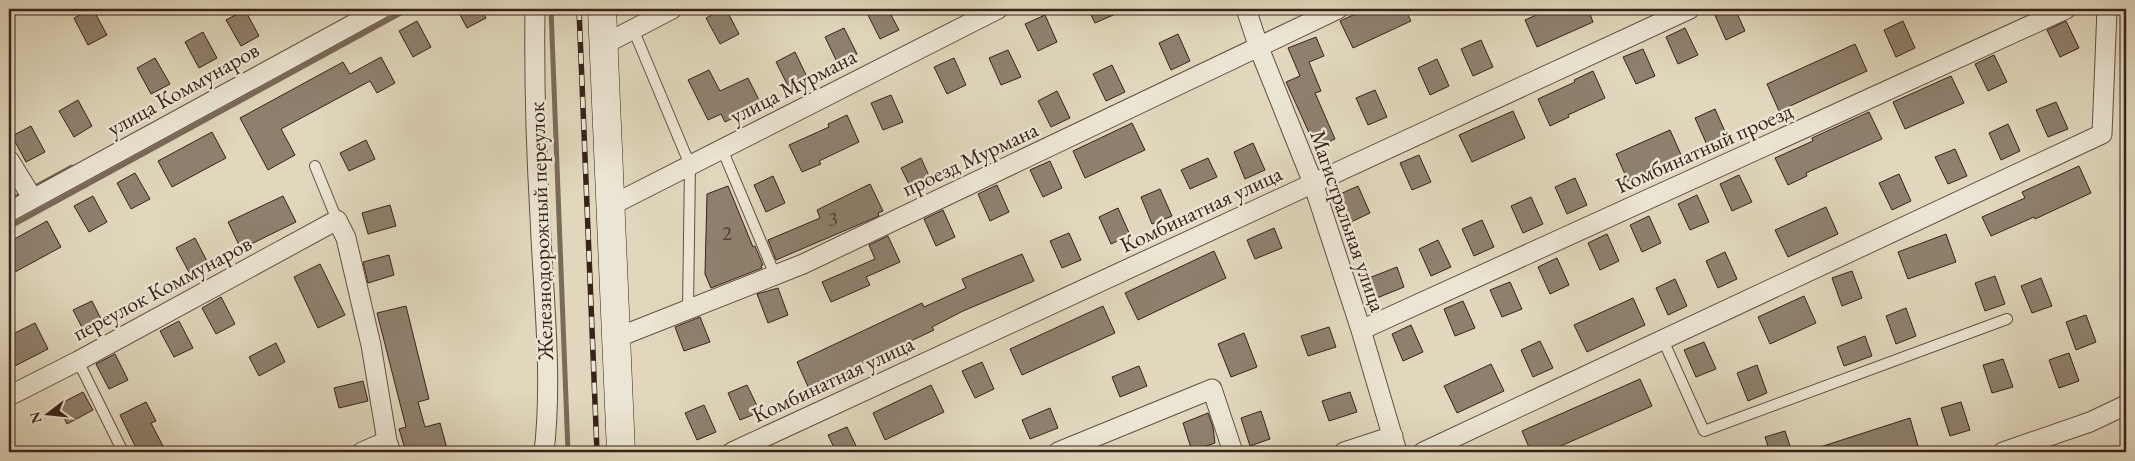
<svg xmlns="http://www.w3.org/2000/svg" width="2135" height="461" font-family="'EB Garamond',serif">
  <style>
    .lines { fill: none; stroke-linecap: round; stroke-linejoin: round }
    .stream { stroke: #7b695a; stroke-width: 5 }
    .building { fill: #8f806e; stroke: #38221a }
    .lane-casing { stroke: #624f42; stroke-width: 12 }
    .street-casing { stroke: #624f42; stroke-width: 21 }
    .secondary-casing { stroke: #38221a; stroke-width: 29 }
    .lane { stroke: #ebe5d3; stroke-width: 10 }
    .street { stroke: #ebe5d3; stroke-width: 19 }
    .secondary { stroke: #ebe5d3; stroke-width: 28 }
    .rail-casing { stroke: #38221a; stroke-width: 5.5 }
    .rail { stroke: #ebe5d3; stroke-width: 4; stroke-dasharray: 11; stroke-linecap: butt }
    .labels { text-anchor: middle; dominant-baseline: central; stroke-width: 5; stroke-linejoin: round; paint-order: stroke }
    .number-label { font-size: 20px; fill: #4e3a2f }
    .street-label { font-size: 22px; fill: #38221a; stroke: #ebe5d3 }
  </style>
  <rect width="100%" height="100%" fill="#e0d7bc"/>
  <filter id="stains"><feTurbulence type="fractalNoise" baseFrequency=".004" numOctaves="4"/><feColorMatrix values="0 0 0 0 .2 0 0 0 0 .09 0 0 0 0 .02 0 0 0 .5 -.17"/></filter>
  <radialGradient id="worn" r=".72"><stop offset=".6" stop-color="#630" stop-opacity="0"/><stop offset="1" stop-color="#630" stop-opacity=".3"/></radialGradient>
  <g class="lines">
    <path class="stream" d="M551 9 568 452
      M37 186 72 167
      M9 201 20 195
      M9 227 408 9"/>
  </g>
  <path class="building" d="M93 9 107 35 88 45 74 18Z
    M457 9H481L486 18 467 28Z
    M724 9H726L739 34 720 44 706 18Z
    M876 9H888L899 30 880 39 867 13Z
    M1088 9H1127L1095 23Z
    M1366 9H1405L1411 21 1353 48 1340 21Z
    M1550 9H1588L1593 22 1537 47 1525 20Z
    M1723 9H1735L1745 31 1726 40 1714 13Z
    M245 10 259 36 241 46 226 20Z
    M1045 15 1057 42 1038 51 1025 24Z
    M417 21 431 47 413 57 399 31Z
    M1903 21 1915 48 1896 57 1884 30Z
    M2066 21 2079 48 2060 57 2047 30Z
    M844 28 857 54 838 64 825 37Z
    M1685 28 1698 55 1678 64 1666 37Z
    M203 32 217 58 199 68 185 42Z
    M1178 34 1190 61 1171 70 1159 43Z
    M1316 37 1324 56 1309 62 1321 91 1315 93 1335 139 1316 148 1286 82 1300 76 1288 48Z
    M1481 40 1493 67 1473 76 1461 49Z
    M1855 44 1867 71 1779 111 1767 84Z
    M1643 49 1655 76 1636 84 1623 57Z
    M1008 50 1021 77 1001 85 989 58Z
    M795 52 808 79 789 88 776 62Z
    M1994 55 2007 82 1988 91 1975 64Z
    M381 57 395 83 377 93 370 81 281 129 295 155 268 170 240 118 343 62 350 74Z
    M155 58 170 84 151 94 137 68Z
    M954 58 966 85 947 94 934 67Z
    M1437 59 1449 86 1430 95 1418 68Z
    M1112 65 1125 92 1106 101 1093 74Z
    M709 70 720 91 748 78 761 104 725 122 721 114 708 120 688 80Z
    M1593 71 1605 98 1568 115 1569 117 1550 126 1538 99 1575 82 1574 80Z
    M1951 76 1964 103 1905 129 1893 102Z
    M1375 90 1387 117 1368 125 1356 98Z
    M1057 91 1070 118 1051 127 1038 101Z
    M891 95 903 122 883 130 871 103Z
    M78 100 92 126 74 137 59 111Z
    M2056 102 2068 129 2048 137 2036 110Z
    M1715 109 1727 136 1707 145 1695 118Z
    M1513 111 1525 138 1472 162 1459 135Z
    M1869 112 1882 139 1806 173 1807 176 1788 185 1775 158 1813 141 1812 138Z
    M847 115 859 142 819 161 821 164 802 172 789 145 829 127 828 124Z
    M1132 123 1145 150 1085 178 1073 151Z
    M2008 124 2020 151 2001 160 1989 133Z
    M31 126 45 152 26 162 12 136Z
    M1670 130 1682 157 1628 181 1616 154Z
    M212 132 226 158 172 187 158 161Z
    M366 140 375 159 349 171 340 153Z
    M1253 143 1265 170 1245 179 1234 152Z
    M1955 149 1967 176 1948 184 1935 157Z
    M1419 155 1431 182 1412 190 1400 163Z
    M921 158 933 185 914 194 901 168Z
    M1208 158 1217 177 1190 189 1181 170Z
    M1050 161 1062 188 1043 197 1030 170Z
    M2079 166 2091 193 2035 219 2034 217 1991 236 1982 217 2025 198 2022 192Z
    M135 173 150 199 131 209 117 183Z
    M1899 174 1911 201 1892 210 1879 183Z
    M1739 175 1752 202 1732 211 1720 184Z
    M773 176 785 203 766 212 754 185Z
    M1575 178 1587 205 1567 214 1555 187Z
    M870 184 883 211 878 213 879 216 776 260 768 240 820 218 817 210Z
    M997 185 1009 212 990 221 978 194Z
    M728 186 753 247 755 246 763 265 761 266 762 268 711 288 705 274 707 194Z
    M1358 186 1370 213 1351 222 1338 195Z
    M1160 189 1172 216 1152 224 1141 197Z
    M1697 195 1709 222 1690 230 1678 204Z
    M93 196 107 222 89 232 74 206Z
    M283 196 296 222 241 249 228 222Z
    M1531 197 1543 224 1523 233 1511 206Z
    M390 205 396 226 368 234 362 213Z
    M1826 207 1838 234 1788 257 1775 230Z
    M1118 208 1130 235 1111 244 1099 217Z
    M943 210 955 237 936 246 924 219Z
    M1649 216 1661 243 1642 252 1630 225Z
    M1482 220 1494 247 1474 256 1462 229Z
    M47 221 61 247 15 272 9 261V242Z
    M1274 228 1282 248 1255 259 1247 240Z
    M1069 233 1081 260 1062 268 1050 241Z
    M1607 234 1619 261 1600 270 1588 243Z
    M1946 234 1956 262 1908 279 1898 252Z
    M888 236 900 262 866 277 870 285 831 302 822 282 875 259 869 245Z
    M195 238 209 265 190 274 176 248Z
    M1438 240 1451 267 1431 276 1419 249Z
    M1214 251 1226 278 1138 320 1125 293Z
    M1725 252 1737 279 1718 288 1706 261Z
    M1022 254 1034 281 963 311 932 327 934 330 809 389 797 362 922 303 924 307 966 288 962 279Z
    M389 255 394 275 368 283 363 262Z
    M1557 258 1569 285 1550 294 1538 267Z
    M320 264 345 315 318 328 294 277Z
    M1397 267 1404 287 1377 298 1369 278Z
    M1852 271 1862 298 1842 306 1832 278Z
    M1995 276 2005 304 1985 311 1975 283Z
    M2041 278 2052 306 2032 313 2021 286Z
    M1675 279 1687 306 1668 315 1656 288Z
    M1510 282 1522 309 1502 317 1490 290Z
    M778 288 788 315 768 323 757 294Z
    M1804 296 1816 323 1770 344 1758 317Z
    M221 297 235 324 216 334 202 308Z
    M1633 298 1645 325 1587 352 1574 325Z
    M92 301 105 327 87 337 73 310Z
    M1463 301 1475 328 1455 336 1444 309Z
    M406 306 429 399 418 402 425 427 440 423 448 452H406L399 429 406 427 377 313Z
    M1103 306 1115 333 1022 375 1010 349Z
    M1906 308 1916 336 1896 344 1886 316Z
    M2086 315 2096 342 2076 350 2066 322Z
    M700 317 710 342 684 351 675 327Z
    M179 321 193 348 174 357 160 331Z
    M35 323 48 349 9 369V336Z
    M1411 325 1423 352 1403 361 1392 334Z
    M1329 327 1336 347 1308 356 1301 336Z
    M1244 333 1257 367 1231 377 1218 344Z
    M1865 336 1872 356 1844 366 1837 347Z
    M1540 341 1553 368 1533 377 1521 350Z
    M1704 342 1716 369 1696 377 1684 350Z
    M276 343 285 362 259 376 249 357Z
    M2069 353 2079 381 2059 388 2049 360Z
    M115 354 128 380 109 389 96 364Z
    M2003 359 2013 387 1992 393 1983 365Z
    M982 362 994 389 975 398 962 371Z
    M1491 364 1504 391 1457 413 1444 386Z
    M1757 365 1767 393 1748 401 1737 373Z
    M1139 366 1147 386 1120 397 1112 377Z
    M1640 379 1652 406 1547 452H1531L1522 431Z
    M363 381 368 401 339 408 334 388Z
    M747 385 760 412 740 420 728 393Z
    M931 385 944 412 885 440 873 413Z
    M83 392 93 410 67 424 58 405Z
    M1350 392 1357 412 1329 421 1322 401Z
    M146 402 156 421 151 423 166 452H138L120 415Z
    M1961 402 1970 430 1950 436 1941 408Z
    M704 405 716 432 697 440 685 413Z
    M1050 408 1058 428 1030 439 1022 420Z
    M1261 411 1270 439 1250 446 1241 418Z
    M1208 413 1213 427 1215 443 1192 451 1183 423Z
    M1910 418 1918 446 1899 452H1815L1814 449Z
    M847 427 859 452H836L828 435Z
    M1785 431 1792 452H1770L1765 437Z"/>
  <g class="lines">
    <defs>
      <path id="lane" d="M633 29 690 165 688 310
        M722 149 775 275
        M315 166 337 220
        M1663 340 1704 431 2007 319
        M78 361 123 452"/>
      <path id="street" d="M535 9C534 78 536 148 540 217 543 293 553 377 544 452
        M1246 9 1259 48 1313 183 1361 330 1397 452
        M603 45 672 9
        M9 160 33 199
        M610 206 998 9
        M9 212 381 9
        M1361 330 2066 9
        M616 338 803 264 1338 9
        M9 396 78 361 337 220 346 238 371 345 387 441 391 452
        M362 452 387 441
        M732 452 1690 9
        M1058 452 1212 389 1233 452
        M1344 452 1393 436
        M1423 452 2102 134 2107 9
        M2003 452 2090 422 2126 405"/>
      <path id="secondary" d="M602 9 621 452"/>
    </defs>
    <use href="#lane" class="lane-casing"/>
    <use href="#street" class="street-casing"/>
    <use href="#secondary" class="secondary-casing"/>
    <use href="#lane" class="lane"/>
    <use href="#street" class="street"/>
    <use href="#secondary" class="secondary"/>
    <defs>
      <path id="rail" d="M579 9 597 452"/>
    </defs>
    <use href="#rail" class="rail-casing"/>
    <use href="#rail" class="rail"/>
  </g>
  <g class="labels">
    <g class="number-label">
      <text x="833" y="219">3</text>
      <text x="727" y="233">2</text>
    </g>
    <g class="street-label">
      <text transform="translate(793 86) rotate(-27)">улица Мурмана</text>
      <text transform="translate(183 89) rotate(-29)">улица Коммунаров</text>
      <text transform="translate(1704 148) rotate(-24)">Комбинатный проезд</text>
      <text transform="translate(970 159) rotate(-25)">проезд Мурмана</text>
      <text transform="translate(1201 209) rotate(-25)">Комбинатная улица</text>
      <text transform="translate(1348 221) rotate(71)">Магистральная улица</text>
      <text transform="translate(541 231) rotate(-92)">Железнодорожный переулок</text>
      <text transform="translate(162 288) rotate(-28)">переулок Коммунаров</text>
      <text transform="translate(833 379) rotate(-25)">Комбинатная улица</text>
    </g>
  </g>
  <rect width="2135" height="461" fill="none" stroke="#e0d7bc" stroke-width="30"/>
  <rect x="10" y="10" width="2115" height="441" fill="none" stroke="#38221a" stroke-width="2.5"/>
  <rect x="15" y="15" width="2105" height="431" fill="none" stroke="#38221a"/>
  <g transform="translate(48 414) rotate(254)" stroke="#ebe5d3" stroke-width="4" paint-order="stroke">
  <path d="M0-4L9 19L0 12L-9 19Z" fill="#38221a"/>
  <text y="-8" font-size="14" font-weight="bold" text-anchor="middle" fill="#38221a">N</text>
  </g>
  <rect width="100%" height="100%" filter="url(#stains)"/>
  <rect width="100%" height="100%" fill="url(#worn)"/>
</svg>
